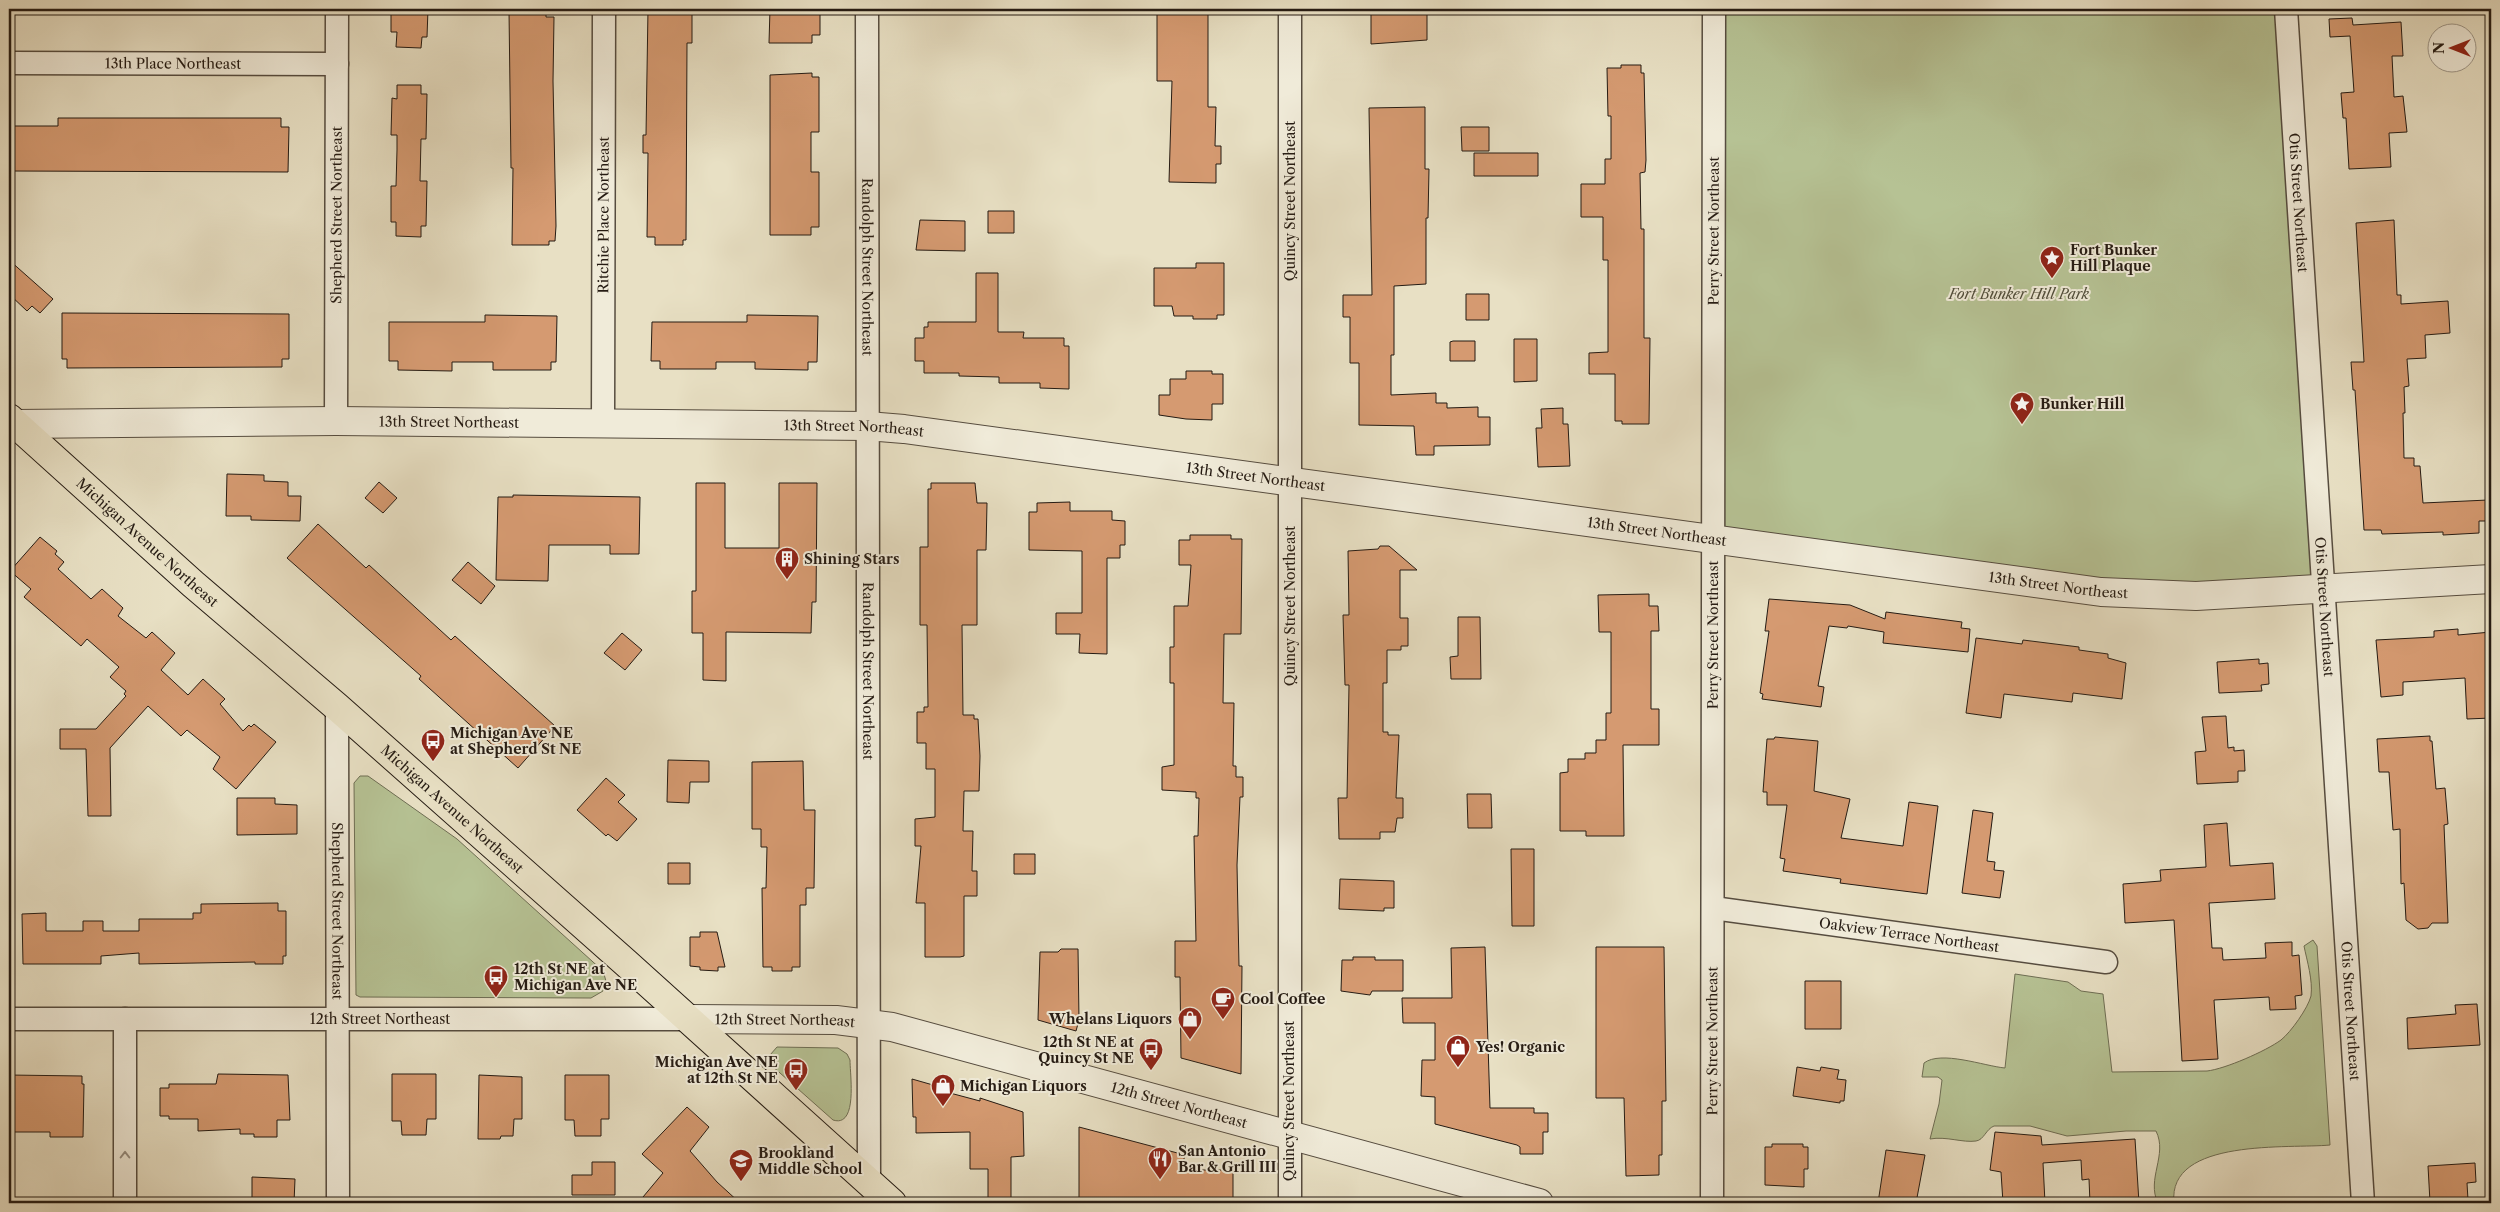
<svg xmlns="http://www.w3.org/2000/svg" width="2500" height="1212" font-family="'Libre Caslon Text',serif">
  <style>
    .green { fill: #b6c294; stroke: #6e6e54 }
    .building { fill: #d59a71; stroke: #251b13 }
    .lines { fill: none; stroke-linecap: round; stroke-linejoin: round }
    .minor-casing { stroke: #564c3f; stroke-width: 25 }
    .tertiary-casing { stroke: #564c3f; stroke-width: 30 }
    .primary-casing { stroke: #251b13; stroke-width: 30 }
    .minor { stroke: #f0ebd9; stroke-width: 22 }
    .tertiary { stroke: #f0ebd9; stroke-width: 28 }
    .primary { stroke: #e8e0c4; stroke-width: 28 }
    .oneway { stroke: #958d80 }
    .labels { text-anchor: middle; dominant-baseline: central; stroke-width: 4; stroke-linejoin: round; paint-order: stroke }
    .street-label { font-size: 14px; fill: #251b13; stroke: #f0ebd9 }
    .poi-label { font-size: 14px; font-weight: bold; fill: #251b13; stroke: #f0ebd9; text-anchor: start }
    .park-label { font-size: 14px; font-style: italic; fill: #504d3a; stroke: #f0ebd9 }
  </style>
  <rect width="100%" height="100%" fill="#e8e0c4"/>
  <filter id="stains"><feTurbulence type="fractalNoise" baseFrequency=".004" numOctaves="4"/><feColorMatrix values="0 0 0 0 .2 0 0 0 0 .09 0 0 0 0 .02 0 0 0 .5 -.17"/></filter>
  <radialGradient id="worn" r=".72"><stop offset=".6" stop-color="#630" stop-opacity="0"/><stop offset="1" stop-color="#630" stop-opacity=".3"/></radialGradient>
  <path class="green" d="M1713 9H2286L2323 589 2216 595 1713 539Z
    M360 776H368L457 839 603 971 606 981 603 991 591 998 360 997 356 995 354 783Z
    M2313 940 2317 946 2330 1145C2291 1149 2167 1137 2174 1203H2158C2146 1179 2168 1155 2156 1131H2126L2067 1136 2030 1126H1994C1986 1129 1984 1140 1976 1141 1963 1143 1946 1136 1930 1139L1939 1104 1942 1080 1938 1077H1922L1924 1063C1941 1050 1984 1066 2005 1068L2015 974 2068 982 2081 991 2103 994 2112 1072 2207 1071C2225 1069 2266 1051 2281 1040 2291 1032 2308 1008 2311 996 2313 980 2307 961 2304 946Z
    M777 1047 838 1048 847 1054 850 1060C850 1075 858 1128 833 1120L771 1065 770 1055Z"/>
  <path class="building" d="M391 9H428L427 37H422L421 48 396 47 397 32H391Z
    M648 9 692 10V43H687L686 240H683V245H655V237H647L648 153H643V135H646Z
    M770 9H820V35H812V43H769Z
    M1371 9H1427V40L1371 44Z
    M1157 10H1208V107H1216L1215 146H1221V164H1216V183L1169 182 1172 81H1157Z
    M509 11 546 12V17H554L553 81 556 226 555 241H549V245H512L513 168H511Z
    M2352 18 2353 25 2401 22 2403 56H2392L2394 97 2403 96 2407 132 2389 133 2391 167 2349 169 2346 118H2343L2341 93 2354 92 2350 36 2330 37 2329 19Z
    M1621 65H1641V73H1644L1646 160 1645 172 1640 173 1641 229H1644V338H1650L1649 424H1622V421H1615V374H1589V353L1608 352V260H1603V217H1581V184H1605V159H1611V116H1608L1607 68H1621Z
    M812 73V77H819V132H811V172H819V227H811V235H770V75Z
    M397 85H421V94H427L426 139H421L420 181H427L426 226H421V237L396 236V222H391V186H396L397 150V135H391L392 98 397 99Z
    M1425 107V169H1429L1428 218H1426V284L1394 286V355H1391V395L1436 393V403H1447V408L1478 407V417H1490V445L1434 446V455H1416L1414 426 1359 425V363H1350V317H1343V295H1372L1369 108Z
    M58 118H281V127H289L288 172 12 171V167H9V126H58Z
    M1461 127H1489V151H1462Z
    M1474 153H1538V176H1474Z
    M988 211H1014V233H988Z
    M920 220 965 221V251L916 250Z
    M2394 220 2397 295H2401V304L2448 301 2450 333 2425 335 2426 358 2407 359 2409 386 2404 387 2405 413H2403L2404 458H2414V466H2420L2423 503 2488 500 2489 521H2479V533L2443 535V532L2382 534 2381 530H2364L2355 390H2353L2351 362H2364L2356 223Z
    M9 260 53 299 40 313 32 306 27 311 9 294Z
    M1196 263H1224V315H1217V319H1193V316H1174L1172 306H1154V268H1196Z
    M976 273H998V332H1024L1023 338H1064V346H1069V389L1040 388V383H999V377L959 376V373H924V361H915V338H924V327H928V322H976Z
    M1466 294H1489V320H1466Z
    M62 313 289 314V359H282V367L67 368V359H62Z
    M485 315 557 316 556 362H551V370H493V362H452V371L398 370V361H389V322H485Z
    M747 315 818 316 817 362H808V370L755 369V362H716V369H660V361H651L652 322H747Z
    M1514 339H1537V381L1514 382Z
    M1453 341H1475V361H1450V342Z
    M1186 371H1212V374H1223V404H1212V420L1186 419 1159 415V395H1170V379H1186Z
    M1563 408V424H1568L1570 466 1538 467 1536 428H1542L1541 409Z
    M227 474 264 475V481L288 482V496H301L300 521 251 520V516H226Z
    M379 482 397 498 383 513 365 498Z
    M696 483H725V548H779V483H817L816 602H812L811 633 726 632V681L703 680V633H692V591H696Z
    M931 483H975L977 503H987L986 550H977V625H962L963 715H974V719H978L980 756 979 791H964L963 831H973L972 871H977V896H964V956L960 957H925V903H916L921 846H915V819L935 817V769H926V743H917V712H924V707H928L927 625H920V547H928V489H931Z
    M513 495 640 497 639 554H610V545H549L548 581 496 580 498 497H513Z
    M1070 502V511H1112V520L1125 521V545H1120V558H1107V654L1079 653 1080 634H1056V613H1082V551L1029 550V512H1037V503Z
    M318 524 366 568 369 565 451 640 455 636 555 726 518 768 419 679 421 676 287 558Z
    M1190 535H1231V539H1242L1241 634H1224L1223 703H1234L1233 766H1236V777H1243V797H1240L1237 865 1239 966H1242L1241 1074 1181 1058 1180 977H1175V941H1196L1194 836H1198L1199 798H1196V792L1162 790V767L1174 765V683H1170V647H1174V606H1188L1191 565H1179V540H1190Z
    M40 537 57 551 55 554 64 562 58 569 91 599 102 589 123 608 118 616 146 638 152 632 175 653 161 670 188 695 203 679 225 699 220 704 243 731 249 725 251 727 254 724 276 742 236 789 213 769 220 757 187 730 181 736 148 706 110 748 111 816H88L86 749H60V729H96L126 696 124 694 126 691 110 677 119 667 87 639 81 646 24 597 31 589 10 571Z
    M1380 546H1389L1417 570H1400V618H1408V646H1401V650H1387V683H1383V732H1388V735H1399L1396 798H1403V818H1397L1395 832H1380V839H1339L1338 798H1347L1349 685H1345L1343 615H1349L1348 551 1378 549Z
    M468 562 495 586 481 604 452 580Z
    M1649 594V606H1658L1659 631H1651V709H1659V745H1623L1624 836H1586V831H1560V773L1568 772V759H1585V753H1596V740H1606V713H1611V632H1599L1598 595Z
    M1769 599 1850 605 1885 619 1886 612 1962 622 1961 628 1970 629 1968 652 1883 643 1884 632 1848 626 1847 628 1829 626 1818 686 1824 687 1821 707 1762 699 1763 694 1760 693 1769 631H1765Z
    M1458 617H1480L1481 679H1451L1450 657 1458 656Z
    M2458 629V635L2491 632V718L2467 719 2465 678 2403 682V695L2381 697 2376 640 2434 637V631Z
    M622 633 642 650 625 670 604 653Z
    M1976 638 2022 644 2023 640 2079 647V650L2108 654V658L2126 663 2122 699 2073 693 2072 702 2004 694 2001 718 1966 713Z
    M2259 659V664L2268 663 2269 684 2261 685 2262 691 2219 693 2217 662Z
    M2226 716 2228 748 2234 747V751L2244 750 2245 771H2238V782L2197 784 2195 752 2206 751 2202 717Z
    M2430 736V741H2432L2436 789 2445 788 2448 824 2444 825 2448 923H2432L2428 928 2418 929 2406 920 2404 883 2401 884 2400 829 2393 830 2389 772H2379L2377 739Z
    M1775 737 1818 741 1814 791 1850 799 1841 838 1903 846 1909 802 1938 806 1927 894 1840 883 1841 879 1783 871 1785 859 1780 858 1787 805H1767V792H1763L1767 739H1774Z
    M668 760 709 761V782H690L689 803 667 802Z
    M803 761 804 810H815L814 888H806V905H800V967H792V971H772V967H763L762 888H766L767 847H761V829H752V762Z
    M606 778 625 795 618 802 637 819 617 841 608 834 606 836 577 810Z
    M1467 794H1491L1492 828H1468Z
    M237 798H275V804L297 805V834L237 835Z
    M1973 810 1993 813 1987 861 1995 862 1994 870 2004 871 2000 898 1962 893Z
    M2227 823 2230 866 2273 863 2275 899 2209 903 2212 948H2222L2223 960 2266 958 2265 943 2292 942V956L2299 955 2302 995 2295 996 2296 1009 2270 1010 2269 997 2214 1000 2218 1059 2182 1061 2174 920 2125 923 2123 884 2161 881 2160 870 2206 867 2204 825Z
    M1511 849H1534V926H1512Z
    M1014 854H1035V874H1014Z
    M668 863H690V884H668Z
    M1340 879 1394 881V908H1384V911L1339 909Z
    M278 903V911H286V956H283V964H255V962L139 964V953L101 956V964H23L22 914 46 913V931H83V921H103V931H139V919H193V913H201V904Z
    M700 932H717L725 967H718V971L700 970V967L690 966V937H700Z
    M1485 947 1490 1108H1534V1113H1548V1132H1543V1154H1520V1147L1517 1145 1435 1124V1097L1421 1096 1422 1060H1435V1023H1403L1402 998H1452L1451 948Z
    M1596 947H1664L1666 1101H1662V1155H1659V1175L1626 1176 1624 1098H1596Z
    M1061 949H1078L1079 1020 1076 1031 1038 1020 1040 952H1058Z
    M1353 957H1375V960H1403V991H1372L1370 995 1341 991 1342 960H1353Z
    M1805 981H1841V1029H1805Z
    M2477 1004 2480 1045 2408 1049 2407 1018 2456 1014 2455 1005Z
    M1797 1067 1820 1071 1821 1067 1839 1070 1837 1079 1846 1080 1844 1101H1840V1103L1793 1096Z
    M218 1074 288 1075 290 1120H277V1137H254V1134H240V1129L198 1131V1119H169V1116H160V1088H169V1084H216Z
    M392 1074H436V1119H427L426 1135H402L401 1121H392Z
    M9 1075 82 1076V1084H84L83 1137H50V1132H14V1125H9Z
    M479 1075 522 1077V1119H514L513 1136H501L500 1139H478Z
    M565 1075H609V1119H601V1136H575L574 1120H565Z
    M912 1079 947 1089 950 1093 980 1101V1098L1023 1112 1024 1156 1011 1157V1203H988V1169H970V1132L916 1133V1117H913Z
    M687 1107 709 1127 690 1151 717 1182 740 1203H638L663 1173 642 1154Z
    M1079 1127 1185 1155 1181 1170H1233V1203H1079Z
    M1995 1132 2041 1136 2042 1145 2135 1139 2139 1203H2090L2089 1179 2082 1180 2081 1160 2043 1163 2045 1203H2003L2001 1172 1990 1170Z
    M1772 1144H1803V1147H1808V1169H1804V1187L1765 1185V1147H1772Z
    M1886 1150 1925 1155 1916 1203H1878Z
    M592 1162H615V1195H572V1175H592Z
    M2475 1163 2476 1182 2467 1183 2468 1200 2430 1202 2428 1166Z
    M252 1177 295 1179 294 1203H252Z"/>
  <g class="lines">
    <defs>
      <g id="minor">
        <path id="s1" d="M867 9 869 1184"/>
        <path id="s2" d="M2286 9 2363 1203"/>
        <path id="s3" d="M9 63 337 64"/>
        <path id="s4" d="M336 421 337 9"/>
        <path id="s5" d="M603 423 604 9"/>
        <path id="s6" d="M337 707 338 1203"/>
        <path id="s7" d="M1713 908 2106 962"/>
        <path id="s8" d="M9 1019H689"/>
        <path d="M125 1203V1019"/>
        <path d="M1290 1203V9"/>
        <path id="s9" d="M1712 1203 1714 9"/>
      </g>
      <g id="tertiary">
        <path id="s10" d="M15 424 336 421 867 426 904 429 2101 592 2196 596 2491 579"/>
        <path id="s11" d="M689 1019 836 1020 892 1027 1539 1203"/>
      </g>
      <g id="primary">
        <path id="s12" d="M9 418 193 584 337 707 626 963 892 1203"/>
      </g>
    </defs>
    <use href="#minor" class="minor-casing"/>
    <use href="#tertiary" class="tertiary-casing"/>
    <use href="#primary" class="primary-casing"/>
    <use href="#minor" class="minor"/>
    <use href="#tertiary" class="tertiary"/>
    <use href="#primary" class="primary"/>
  </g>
  <defs><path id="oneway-chevron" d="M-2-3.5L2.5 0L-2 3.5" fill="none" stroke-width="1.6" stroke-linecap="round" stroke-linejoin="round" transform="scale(1.25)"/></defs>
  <use class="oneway" href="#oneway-chevron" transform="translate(125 1155) rotate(-90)"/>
  <defs>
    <symbol id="sight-pin" viewBox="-11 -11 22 30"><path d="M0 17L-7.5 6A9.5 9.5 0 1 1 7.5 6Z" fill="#8f2418" stroke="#f0ebd9"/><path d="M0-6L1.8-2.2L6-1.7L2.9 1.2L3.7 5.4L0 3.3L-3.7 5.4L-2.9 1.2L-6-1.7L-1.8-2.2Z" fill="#fff"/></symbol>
    <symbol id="building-pin" viewBox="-11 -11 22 30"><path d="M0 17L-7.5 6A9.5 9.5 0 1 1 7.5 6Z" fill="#8f2418" stroke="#f0ebd9"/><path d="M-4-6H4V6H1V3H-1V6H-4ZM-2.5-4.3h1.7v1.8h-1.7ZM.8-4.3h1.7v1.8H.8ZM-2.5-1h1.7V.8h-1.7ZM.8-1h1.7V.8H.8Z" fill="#fff"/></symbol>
    <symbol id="bus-pin" viewBox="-11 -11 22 30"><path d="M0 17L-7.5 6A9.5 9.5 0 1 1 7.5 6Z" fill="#8f2418" stroke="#f0ebd9"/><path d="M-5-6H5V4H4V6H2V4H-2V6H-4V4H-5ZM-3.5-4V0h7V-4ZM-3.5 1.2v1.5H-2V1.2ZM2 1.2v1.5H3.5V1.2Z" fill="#fff"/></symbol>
    <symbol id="cafe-pin" viewBox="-11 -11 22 30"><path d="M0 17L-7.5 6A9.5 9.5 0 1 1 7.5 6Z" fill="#8f2418" stroke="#f0ebd9"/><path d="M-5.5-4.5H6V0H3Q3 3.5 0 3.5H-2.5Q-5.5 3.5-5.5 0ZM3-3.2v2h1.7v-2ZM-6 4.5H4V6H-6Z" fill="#fff"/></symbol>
    <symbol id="shop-pin" viewBox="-11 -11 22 30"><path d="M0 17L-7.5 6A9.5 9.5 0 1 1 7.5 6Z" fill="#8f2418" stroke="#f0ebd9"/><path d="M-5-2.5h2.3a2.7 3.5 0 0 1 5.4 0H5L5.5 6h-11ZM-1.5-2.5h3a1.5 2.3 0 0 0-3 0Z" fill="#fff"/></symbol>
    <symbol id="restaurant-pin" viewBox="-11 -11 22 30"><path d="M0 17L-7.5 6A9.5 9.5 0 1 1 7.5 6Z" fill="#8f2418" stroke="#f0ebd9"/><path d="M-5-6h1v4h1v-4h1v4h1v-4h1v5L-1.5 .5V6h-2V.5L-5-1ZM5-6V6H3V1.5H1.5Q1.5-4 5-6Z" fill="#fff"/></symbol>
    <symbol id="school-pin" viewBox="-11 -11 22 30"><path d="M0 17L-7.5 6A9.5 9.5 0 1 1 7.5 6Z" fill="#8f2418" stroke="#f0ebd9"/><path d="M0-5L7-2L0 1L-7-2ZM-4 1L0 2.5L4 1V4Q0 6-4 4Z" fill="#fff"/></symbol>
  </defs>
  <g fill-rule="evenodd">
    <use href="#sight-pin" x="2038" y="244" width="28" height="38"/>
    <use href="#sight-pin" x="2008" y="390" width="28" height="38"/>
    <use href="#building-pin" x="773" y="545" width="28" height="38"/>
    <use href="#bus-pin" x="419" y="727" width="28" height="38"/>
    <use href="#bus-pin" x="482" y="963" width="28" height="38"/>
    <use href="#cafe-pin" x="1209" y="985" width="28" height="38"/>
    <use href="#shop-pin" x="1176" y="1005" width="28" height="38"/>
    <use href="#shop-pin" x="1444" y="1033" width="28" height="38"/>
    <use href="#bus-pin" x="1137" y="1036" width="28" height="38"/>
    <use href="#bus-pin" x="782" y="1056" width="28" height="38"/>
    <use href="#shop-pin" x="929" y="1072" width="28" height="38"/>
    <use href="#restaurant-pin" x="1146" y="1145" width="28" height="38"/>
    <use href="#school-pin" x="727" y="1147" width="28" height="38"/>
  </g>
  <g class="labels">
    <g class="street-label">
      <text stroke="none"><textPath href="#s3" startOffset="164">13th Place Northeast</textPath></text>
      <text transform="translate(1290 201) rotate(-90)">Quincy Street Northeast</text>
      <text stroke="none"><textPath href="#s2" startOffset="194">Otis Street Northeast</textPath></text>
      <text stroke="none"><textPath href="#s4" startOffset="206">Shepherd Street Northeast</textPath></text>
      <text stroke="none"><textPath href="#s5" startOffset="208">Ritchie Place Northeast</textPath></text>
      <text stroke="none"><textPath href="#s9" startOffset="972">Perry Street Northeast</textPath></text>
      <text stroke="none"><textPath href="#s1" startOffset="258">Randolph Street Northeast</textPath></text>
      <text stroke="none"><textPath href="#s10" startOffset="434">13th Street Northeast</textPath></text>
      <text stroke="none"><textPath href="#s10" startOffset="839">13th Street Northeast</textPath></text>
      <text stroke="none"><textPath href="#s10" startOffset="1244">13th Street Northeast</textPath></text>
      <text stroke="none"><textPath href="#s10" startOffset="1649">13th Street Northeast</textPath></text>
      <text stroke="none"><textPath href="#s12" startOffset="186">Michigan Avenue Northeast</textPath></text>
      <text stroke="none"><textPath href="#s10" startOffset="2054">13th Street Northeast</textPath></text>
      <text transform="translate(1290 606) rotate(-90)">Quincy Street Northeast</text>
      <text stroke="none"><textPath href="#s2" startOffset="599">Otis Street Northeast</textPath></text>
      <text stroke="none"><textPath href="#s9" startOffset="568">Perry Street Northeast</textPath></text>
      <text stroke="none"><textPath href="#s1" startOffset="662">Randolph Street Northeast</textPath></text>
      <text stroke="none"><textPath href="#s12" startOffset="591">Michigan Avenue Northeast</textPath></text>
      <text stroke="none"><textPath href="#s6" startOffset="204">Shepherd Street Northeast</textPath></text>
      <text stroke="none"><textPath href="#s7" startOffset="198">Oakview Terrace Northeast</textPath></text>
      <text stroke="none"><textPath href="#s2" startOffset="1004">Otis Street Northeast</textPath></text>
      <text stroke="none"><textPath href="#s8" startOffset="371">12th Street Northeast</textPath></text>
      <text stroke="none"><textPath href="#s11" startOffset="96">12th Street Northeast</textPath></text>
      <text stroke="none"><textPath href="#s9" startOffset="162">Perry Street Northeast</textPath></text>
      <text transform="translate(1289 1101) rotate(-90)">Quincy Street Northeast</text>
      <text stroke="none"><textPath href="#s11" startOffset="501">12th Street Northeast</textPath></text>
    </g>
    <g class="poi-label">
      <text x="2070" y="250">Fort Bunker<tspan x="2070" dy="16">Hill Plaque</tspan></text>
      <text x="2040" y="404">Bunker Hill</text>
      <text x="804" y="559">Shining Stars</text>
      <text x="450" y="733">Michigan Ave NE<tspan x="450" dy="16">at Shepherd St NE</tspan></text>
      <text x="514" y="969">12th St NE at<tspan x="514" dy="16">Michigan Ave NE</tspan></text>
      <text x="1240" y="999">Cool Coffee</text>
      <text x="1172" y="1019" text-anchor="end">Whelans Liquors</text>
      <text x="1134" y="1042" text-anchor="end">12th St NE at<tspan x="1134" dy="16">Quincy St NE</tspan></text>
      <text x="1476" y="1047">Yes! Organic</text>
      <text x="778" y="1062" text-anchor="end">Michigan Ave NE<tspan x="778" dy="16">at 12th St NE</tspan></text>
      <text x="960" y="1086">Michigan Liquors</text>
      <text x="1178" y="1151">San Antonio<tspan x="1178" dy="16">Bar &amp; Grill III</tspan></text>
      <text x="758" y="1153">Brookland<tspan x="758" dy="16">Middle School</tspan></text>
    </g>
    <g class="park-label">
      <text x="2019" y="294">Fort Bunker Hill Park</text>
    </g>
  </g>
  <rect width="2500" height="1212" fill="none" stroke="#e8e0c4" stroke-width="30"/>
  <rect x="10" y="10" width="2480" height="1192" fill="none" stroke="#251b13" stroke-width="2.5"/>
  <rect x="15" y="15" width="2470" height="1182" fill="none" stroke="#251b13"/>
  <g transform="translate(2452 48) rotate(270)"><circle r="24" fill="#f0ebd9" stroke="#9f988a"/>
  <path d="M0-4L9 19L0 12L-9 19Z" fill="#8f2418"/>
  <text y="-8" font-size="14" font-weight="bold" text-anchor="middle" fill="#251b13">N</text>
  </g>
  <rect width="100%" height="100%" filter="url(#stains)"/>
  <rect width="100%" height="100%" fill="url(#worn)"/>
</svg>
